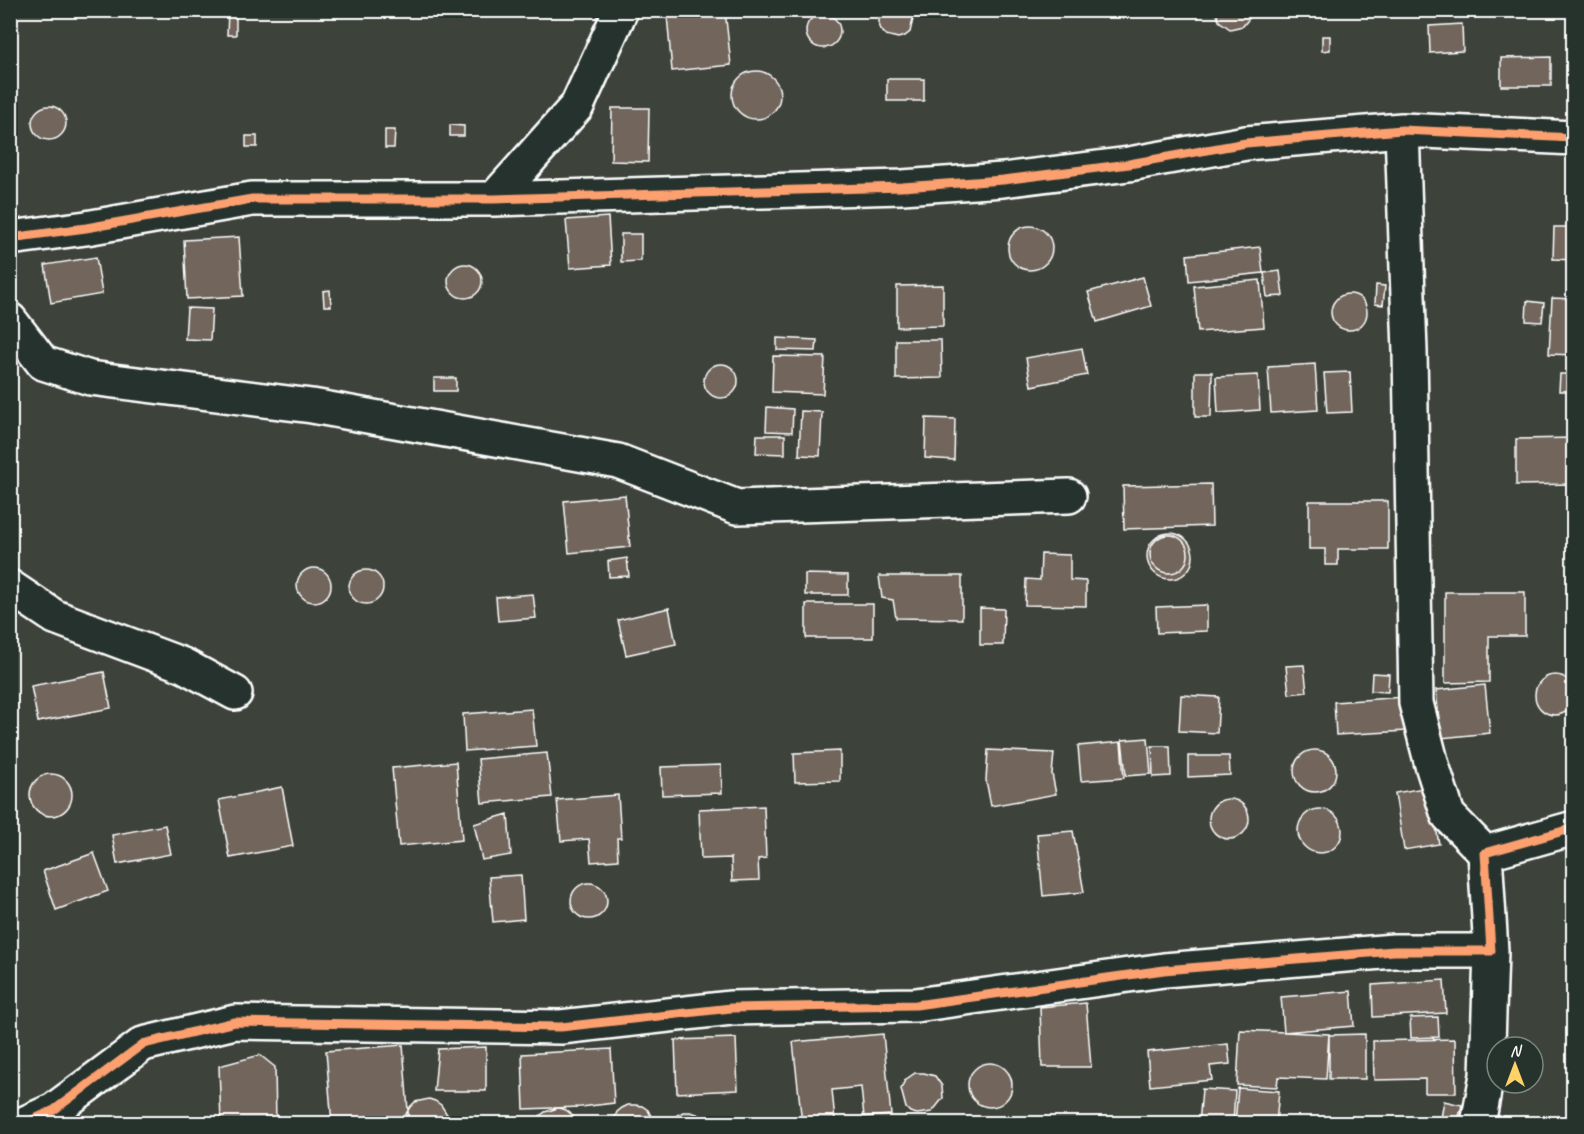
<svg xmlns="http://www.w3.org/2000/svg" width="1584" height="1134" font-family="Caveat,sans-serif">
  <style>
    .building { fill: #72665c; stroke: #fff; stroke-width: 1.5 }
    .lines { fill: none; stroke-linecap: round; stroke-linejoin: round }
    .minor-casing { stroke: #fff; stroke-width: 38 }
    .minor { stroke: #26332d; stroke-width: 33 }
    .cycleway-casing { stroke: #26332d; stroke-width: 13 }
    .cycleway { stroke: #fca06f; stroke-width: 9 }
  </style>
  <rect width="100%" height="100%" fill="#3d423b"/>
  <filter id="ink" filterUnits="userSpaceOnUse"><feTurbulence type="fractalNoise" baseFrequency=".0167" numOctaves="2"/><feDisplacementMap in="SourceGraphic" scale="12" xChannelSelector="R" yChannelSelector="G"/><feConvolveMatrix kernelMatrix="1 2 1 2 8 2 1 2 1" color-interpolation-filters="sRGB"/></filter>
  <g filter="url(#ink)">
    <path class="building" d="M715 10H725L731 65 672 71 667 15Z
      M883 10H908L913 19 910 32 905 36 898 38 886 35 881 30 879 24V17Z
      M1217 10H1251V16L1243 26 1230 29 1219 21 1217 15Z
      M228 11H236V35H227Z
      M806 31a17 17 0 1 1 34 0a17 17 0 1 1-34 0Z
      M1462 24 1463 51 1430 53 1429 26Z
      M1322 36H1330V50L1322 51Z
      M1551 57V86H1501V58Z
      M732 95a24 24 0 1 1 48 0a24 24 0 1 1-48 0Z
      M887 79H924V101H887Z
      M32 123a17 17 0 1 1 34 0a17 17 0 1 1-34 0Z
      M612 108H649L648 162 611 161Z
      M450 125 464 126V136H450Z
      M385 130H395L394 148H385Z
      M246 136H257V147H246Z
      M1569 185H1574V260L1553 259 1554 227H1568Z
      M608 217 611 265 570 268 566 220Z
      M1008 248a22 22 0 1 1 44 0a22 22 0 1 1-44 0Z
      M621 234H641V261L621 262Z
      M239 237 243 296 187 299 184 240Z
      M1260 247 1263 273 1189 281 1187 255Z
      M96 257 102 294 51 303 45 265Z
      M448 281a17 17 0 1 1 34 0a17 17 0 1 1-34 0Z
      M1280 271 1283 296 1267 297 1264 273Z
      M1143 277 1151 306 1097 322 1088 292Z
      M1260 280 1264 327 1198 332 1194 286Z
      M943 285V326L897 327V286Z
      M1376 285 1385 286 1383 305 1375 304Z
      M330 290 331 306H324L323 291Z
      M1331 312a18 18 0 1 1 36 0a18 18 0 1 1-36 0Z
      M1552 298 1574 299V355L1549 354Z
      M1527 301 1544 303 1542 322 1526 321Z
      M187 308 212 309 210 340 185 339Z
      M777 338 817 340 816 351 777 350Z
      M896 340H941L942 378 896 379Z
      M1082 348 1087 375 1031 386 1026 358Z
      M773 356 825 357 823 394 772 392Z
      M1315 364 1318 410 1271 413 1268 367Z
      M704 381a17 17 0 1 1 34 0a17 17 0 1 1-34 0Z
      M1195 372H1212L1211 417H1195Z
      M1350 372 1352 412 1327 413 1324 373Z
      M1560 374H1574V391H1559Z
      M1258 375 1260 410 1218 413 1216 377Z
      M434 378H456V391H434Z
      M767 407 793 409 792 432 766 431Z
      M801 411 822 412 820 456 799 455Z
      M926 418 955 419 954 460 925 458Z
      M757 435H785V454L756 453Z
      M1574 438V484L1516 485V439Z
      M1211 484 1212 526 1124 529 1123 486Z
      M625 495 630 547 569 553 564 501Z
      M1309 501H1388V549H1338V565H1325V549H1309Z
      M1147 556a23 23 0 1 1 46 0a23 23 0 1 1-46 0Z
      M1150 554a19 19 0 1 1 38 0a19 19 0 1 1-38 0Z
      M1041 554 1070 555V580L1086 581V606L1025 605 1026 579 1040 580Z
      M627 558 629 576 609 577 608 561Z
      M297 585a17 17 0 1 1 34 0a17 17 0 1 1-34 0Z
      M349 587a17 17 0 1 1 34 0a17 17 0 1 1-34 0Z
      M805 574 848 575V595H805Z
      M879 576H962V619L896 618 893 600 882 598Z
      M1445 592H1525V636H1489V682L1445 683Z
      M533 594 536 618 498 621 496 597Z
      M806 604H873V638H806Z
      M1207 605V631L1157 633 1156 607Z
      M669 608 676 644 626 655 618 620Z
      M980 608 1004 609 1003 645H980Z
      M1304 665 1307 692 1289 694 1286 666Z
      M104 672 111 708 38 722 31 686Z
      M1372 673 1389 674 1388 692 1371 691Z
      M1535 695a20 20 0 1 1 40 0a20 20 0 1 1-40 0Z
      M1485 685 1490 733 1441 738 1436 690Z
      M1181 695 1219 697 1217 733 1179 731Z
      M1404 697 1407 731 1336 735 1334 702Z
      M532 709 536 746 465 751 463 714Z
      M1148 738 1151 774 1126 776 1122 740Z
      M1121 742 1124 778 1081 781 1078 746Z
      M1152 746H1170L1171 776 1153 777Z
      M1294 771a21 21 0 1 1 42 0a21 21 0 1 1-42 0Z
      M988 750 1054 753 1052 774 1056 794 991 806 986 780Z
      M840 751V781L795 782 794 753Z
      M547 753 552 797 482 803 478 759Z
      M1188 756H1229L1230 775 1188 777Z
      M456 762 462 840 399 846 392 768Z
      M721 765 722 793 662 795 661 767Z
      M30 795a21 21 0 1 1 42 0a21 21 0 1 1-42 0Z
      M282 787 293 846 230 858 219 800Z
      M1429 787 1439 844 1404 850 1395 793Z
      M618 795 621 838H617L618 860 591 862 589 839 561 841 557 800Z
      M1209 819a20 20 0 1 1 40 0a20 20 0 1 1-40 0Z
      M764 806 766 858 758 859 759 880 732 881 731 858 701 859 699 809Z
      M1298 831a22 22 0 1 1 44 0a22 22 0 1 1-44 0Z
      M508 814 511 855 482 860 474 824Z
      M165 825 171 854 117 864 112 835Z
      M1073 831 1084 892 1043 896 1037 834Z
      M94 853 108 891 56 910 43 871Z
      M521 875 524 919 493 922 489 877Z
      M571 901a18 18 0 1 1 36 0a18 18 0 1 1-36 0Z
      M1574 893V926H1570L1568 894Z
      M1444 980 1446 1013 1373 1017 1372 985Z
      M1351 991 1354 1026 1284 1032 1281 997Z
      M1086 1003 1091 1067H1042L1040 1007Z
      M1438 1017 1439 1037 1411 1038 1410 1018Z
      M1240 1030 1329 1034 1326 1079 1278 1077 1277 1087 1237 1085Z
      M883 1034 891 1115 864 1117 861 1087 832 1090 835 1120 802 1123 793 1042Z
      M1365 1034V1079H1329V1035Z
      M736 1038 738 1090 677 1093 675 1040Z
      M1455 1039 1456 1093H1425V1079L1374 1080 1373 1041Z
      M1228 1044 1230 1064 1210 1066 1212 1080 1150 1086 1147 1052Z
      M403 1045 409 1124H332L326 1051Z
      M486 1047V1091H434L438 1049Z
      M611 1049 614 1103 581 1107 524 1109 522 1054Z
      M260 1055 275 1067 276 1124H221L219 1066Z
      M968 1085a22 22 0 1 1 44 0a22 22 0 1 1-44 0Z
      M915 1073H924L935 1076 942 1086 943 1098 932 1112 917 1114 910 1112 906 1108 901 1089 905 1080Z
      M1238 1088 1279 1091 1276 1124H1235Z
      M1202 1089 1235 1091 1233 1124H1199Z
      M429 1099 435 1101 441 1105 448 1116 449 1124H405L406 1114 410 1107 415 1102Z
      M1444 1101 1462 1105 1457 1124H1440Z
      M628 1105H635L642 1106 648 1110 655 1124H612L617 1112 622 1108Z
      M558 1108 566 1110 571 1114 578 1124H536L540 1116 545 1112Z
      M683 1112H690L697 1114 703 1118 706 1124H669L677 1115Z"/>
    <g class="lines">
      <defs>
        <path id="minor" d="M1402 130 1410 351 1416 703 1432 765 1448 815 1485 853
          M494 199 577 106 621 10
          M10 238 86 228 252 199H494L902 187 1003 180 1129 164 1246 143 1402 130 1574 138
          M10 320 43 363 90 378 312 406 618 461 737 507 1069 496
          M10 587 55 617 183 665 235 693
          M23 1124 54 1110 143 1044 235 1022 561 1027 731 1008 916 1005 1164 970 1394 951H1491L1485 853 1574 828
          M1478 1124 1487 1075 1491 951"/>
      </defs>
      <use href="#minor" class="minor-casing"/>
      <use href="#minor" class="minor"/>
      <defs>
        <path id="cycleway" d="M10 238 86 228 252 199H494L902 187 1003 180 1129 164 1246 143 1402 130 1574 138
          M23 1124 54 1110 143 1044 235 1022 561 1027 731 1008 916 1005 1164 970 1394 951H1491L1485 853 1574 828"/>
      </defs>
      <use href="#cycleway" class="cycleway-casing"/>
      <use href="#cycleway" class="cycleway"/>
    </g>
  </g>
  <rect width="1584" height="1134" fill="none" stroke="#26332d" stroke-width="36"/>
  <rect x="18" y="18" width="1548" height="1098" fill="none" stroke="#fff" stroke-width="2" filter="url(#ink)"/>
  <g transform="translate(1515 1065)"><circle r="28" fill="#26332d" stroke="#7d8581" stroke-width="1.5"/>
  <path d="M0-4.5L10 22L0 15L-10 22Z" fill="#ffd166"/>
  <text y="-9" font-size="16" font-weight="bold" text-anchor="middle" fill="#ffffff">N</text>
  </g>
</svg>
